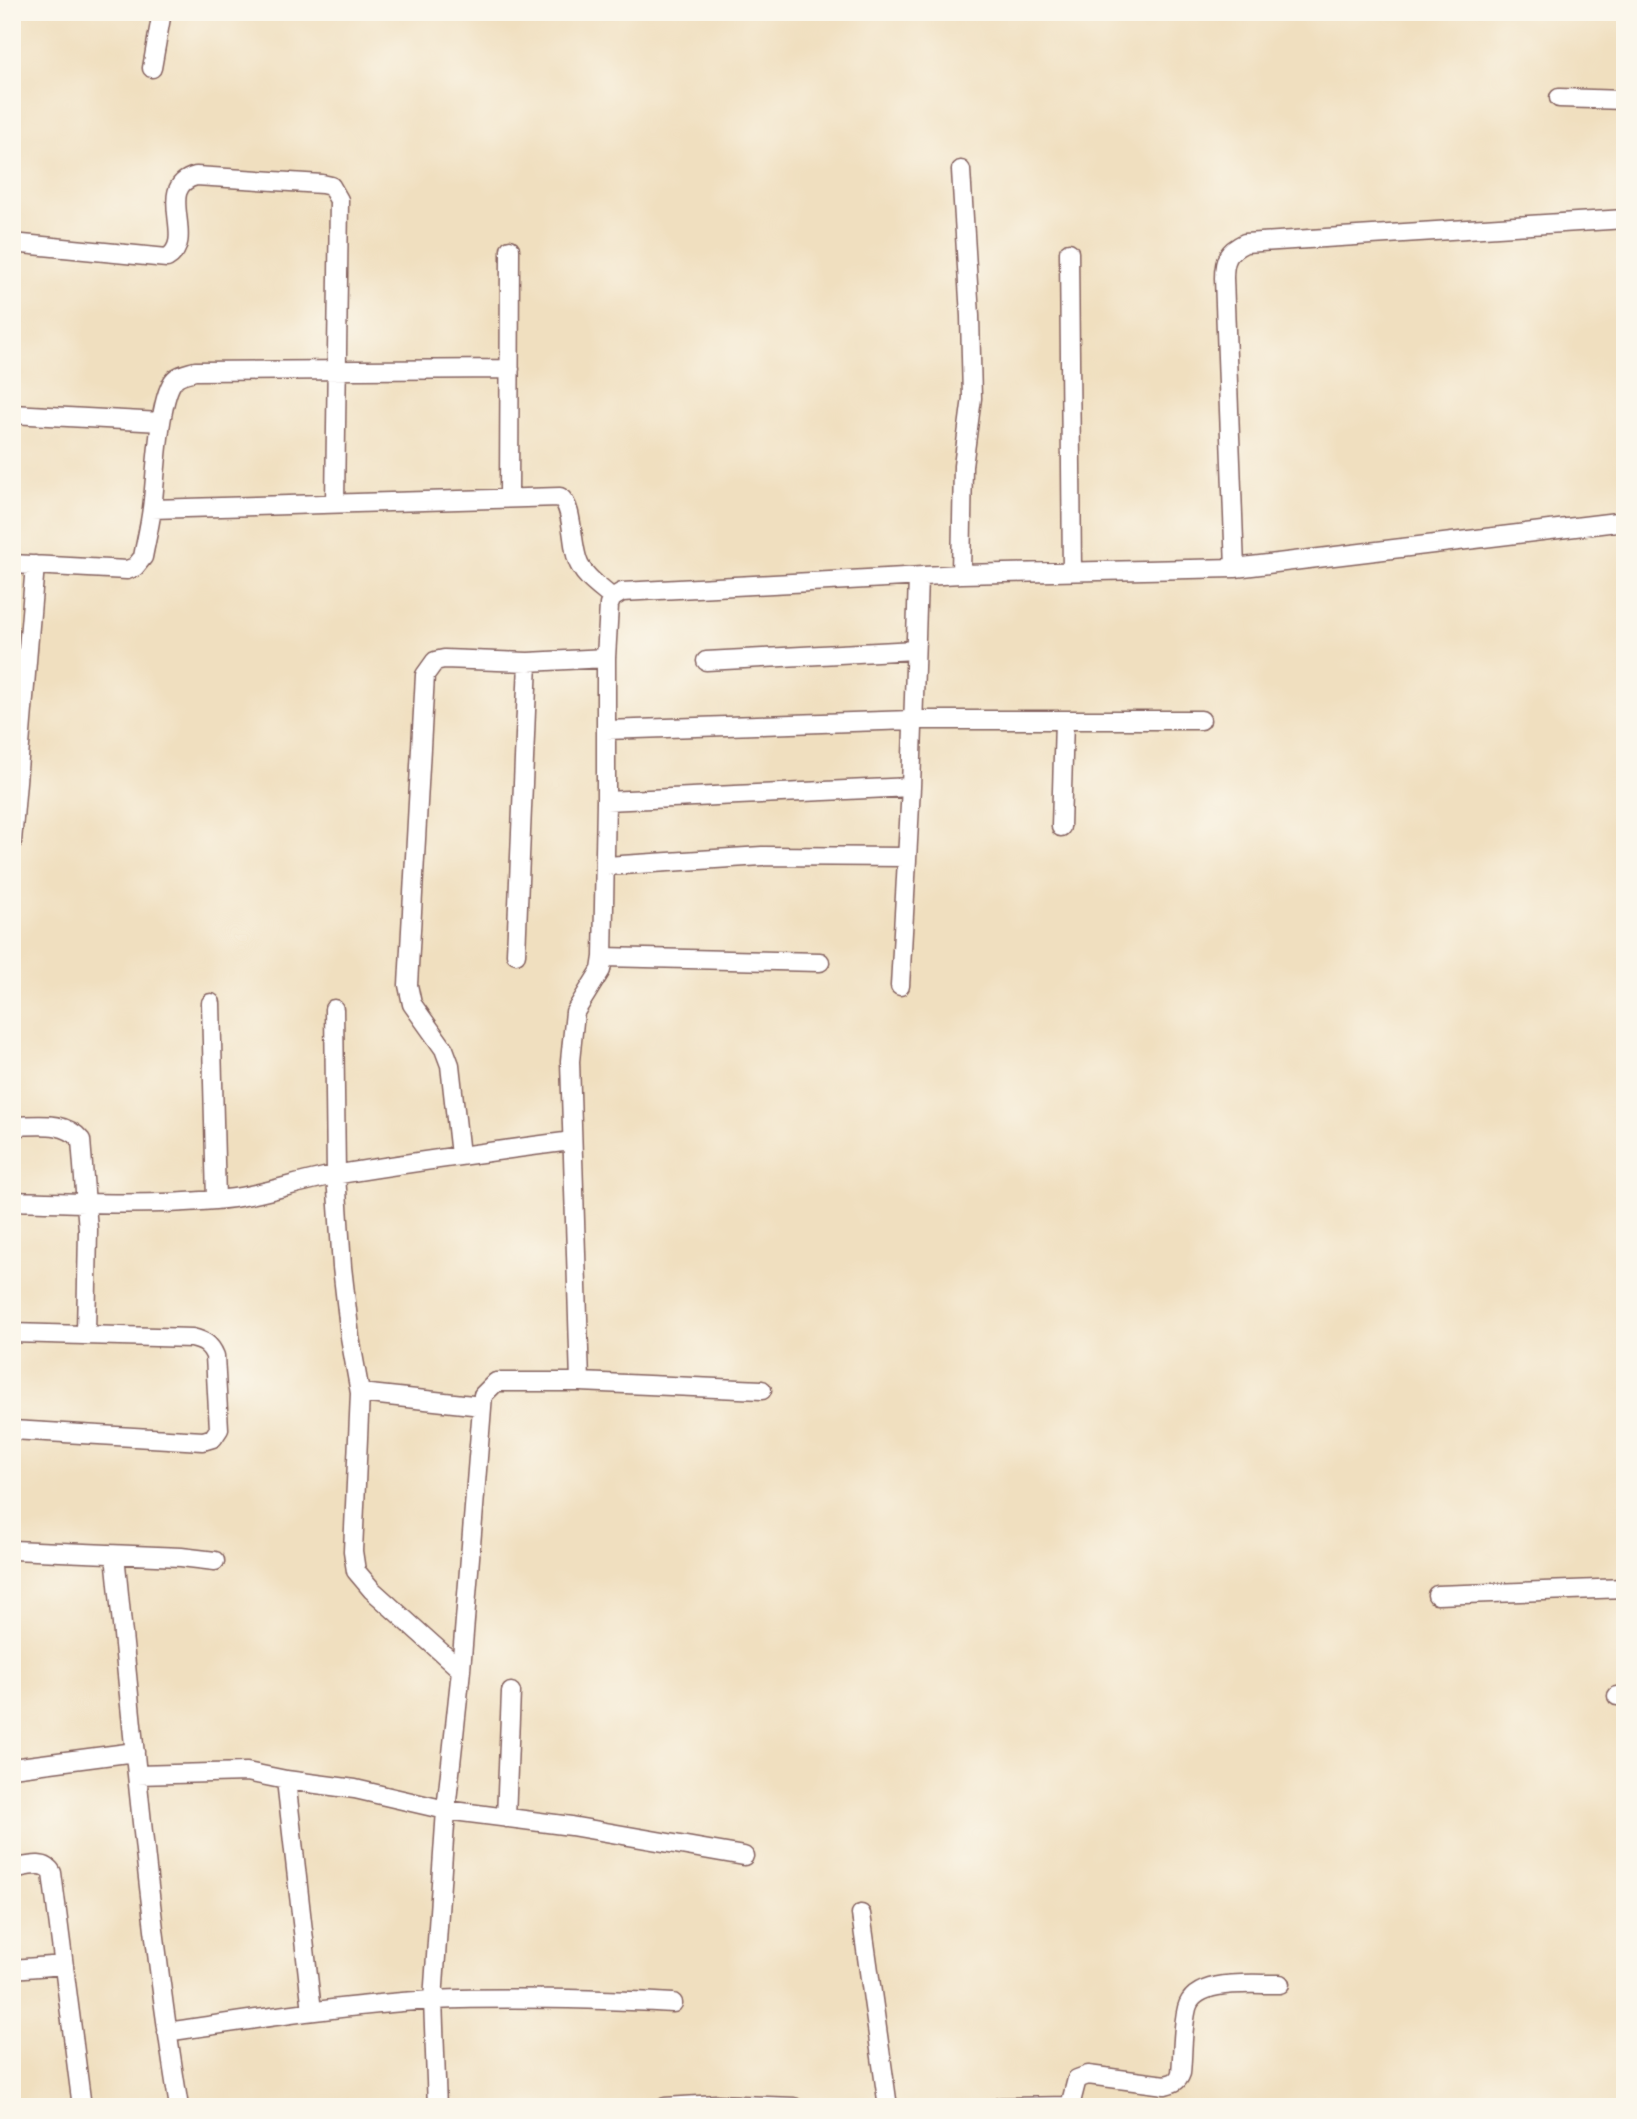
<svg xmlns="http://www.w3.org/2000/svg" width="1637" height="2119" font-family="Cardo,serif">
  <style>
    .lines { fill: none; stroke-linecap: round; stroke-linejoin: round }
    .street-casing { stroke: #84625f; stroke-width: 21 }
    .street { stroke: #fff; stroke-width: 18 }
  </style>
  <rect width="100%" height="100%" fill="#fbf7ec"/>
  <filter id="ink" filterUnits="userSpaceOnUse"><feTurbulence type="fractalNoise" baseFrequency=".0143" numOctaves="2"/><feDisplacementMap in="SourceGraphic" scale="14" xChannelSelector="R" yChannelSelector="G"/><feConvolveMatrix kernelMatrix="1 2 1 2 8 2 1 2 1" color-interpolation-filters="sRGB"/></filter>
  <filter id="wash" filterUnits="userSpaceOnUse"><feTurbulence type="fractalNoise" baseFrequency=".00686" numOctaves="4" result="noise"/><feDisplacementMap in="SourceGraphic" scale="28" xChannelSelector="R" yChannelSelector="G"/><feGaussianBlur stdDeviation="1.57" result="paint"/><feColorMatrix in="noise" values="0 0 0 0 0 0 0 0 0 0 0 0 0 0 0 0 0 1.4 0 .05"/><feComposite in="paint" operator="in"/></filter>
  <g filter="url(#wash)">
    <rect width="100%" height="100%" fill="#f0dfbf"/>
  </g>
  <g filter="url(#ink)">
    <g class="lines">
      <defs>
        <path id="street" d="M152 68 162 12
          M1559 98 1625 100
          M961 170 970 316 972 398 963 466 961 574
          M12 243 167 258C198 240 153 187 196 176L322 184 331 186 339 200 335 504
          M1069 252 1072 572
          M12 414 161 422
          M509 498 510 249
          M152 509 560 497C575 508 570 548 580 566 587 579 601 588 612 598
          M12 564 127 570 135 567 143 557C146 541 150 525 152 508 156 482 158 396 175 379 180 374 188 373 195 371L510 369
          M1235 568 1224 278C1224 259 1228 251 1245 243L1625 219
          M706 661 915 650
          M606 730 912 720H1201
          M606 801 911 787
          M1061 827 1064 720
          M12 842 35 565
          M606 866 762 856 907 857
          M516 954 528 662
          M603 957 820 962
          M900 986 911 787 918 578
          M211 1003 216 1200
          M334 1009 336 1175 342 1267 350 1337 360 1393 353 1551 356 1571 372 1590 461 1670
          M12 1126C37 1126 65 1120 81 1140L88 1230 86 1334
          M460 1155 450 1065 444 1049 412 1004 408 985 425 675 435 661 444 659 528 662 606 658
          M12 1201C79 1203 148 1206 215 1200 258 1197 298 1181 340 1174 417 1161 495 1151 572 1141
          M12 1333 192 1338C204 1341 210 1344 215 1356L219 1429 213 1438 203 1441 12 1430
          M580 1382 762 1390
          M360 1393 482 1406
          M12 1550 181 1557 215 1561
          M115 1555C134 1739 149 1924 179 2107
          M1437 1595 1625 1588
          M1617 1696H1625
          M12 1768 135 1752
          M137 1775 247 1772 286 1780 355 1789 446 1810 571 1826 744 1856
          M286 1780 312 2011
          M506 1818 511 1692
          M12 1869C25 1867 45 1859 52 1873L82 2107
          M861 1914 888 2107
          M12 1969 64 1965
          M167 2032C255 2019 343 2005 433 2000 513 1997 593 1999 673 2003
          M437 2107 433 2000 446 1810 461 1670 483 1395 496 1382H580L570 1061 575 1012 601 970 603 957 606 801V658L609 605 612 598 622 592 961 574 1235 568 1625 521
          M665 2107 717 2104 794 2107
          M1000 2107 1070 2106 1077 2079 1088 2075 1165 2085C1173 2083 1178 2082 1181 2073 1183 2052 1182 2028 1187 2008 1195 1977 1255 1985 1280 1984"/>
      </defs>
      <use href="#street" class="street-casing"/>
      <use href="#street" class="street"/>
    </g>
  </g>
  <rect width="1637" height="2119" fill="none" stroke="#fbf7ec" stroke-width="42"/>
</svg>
